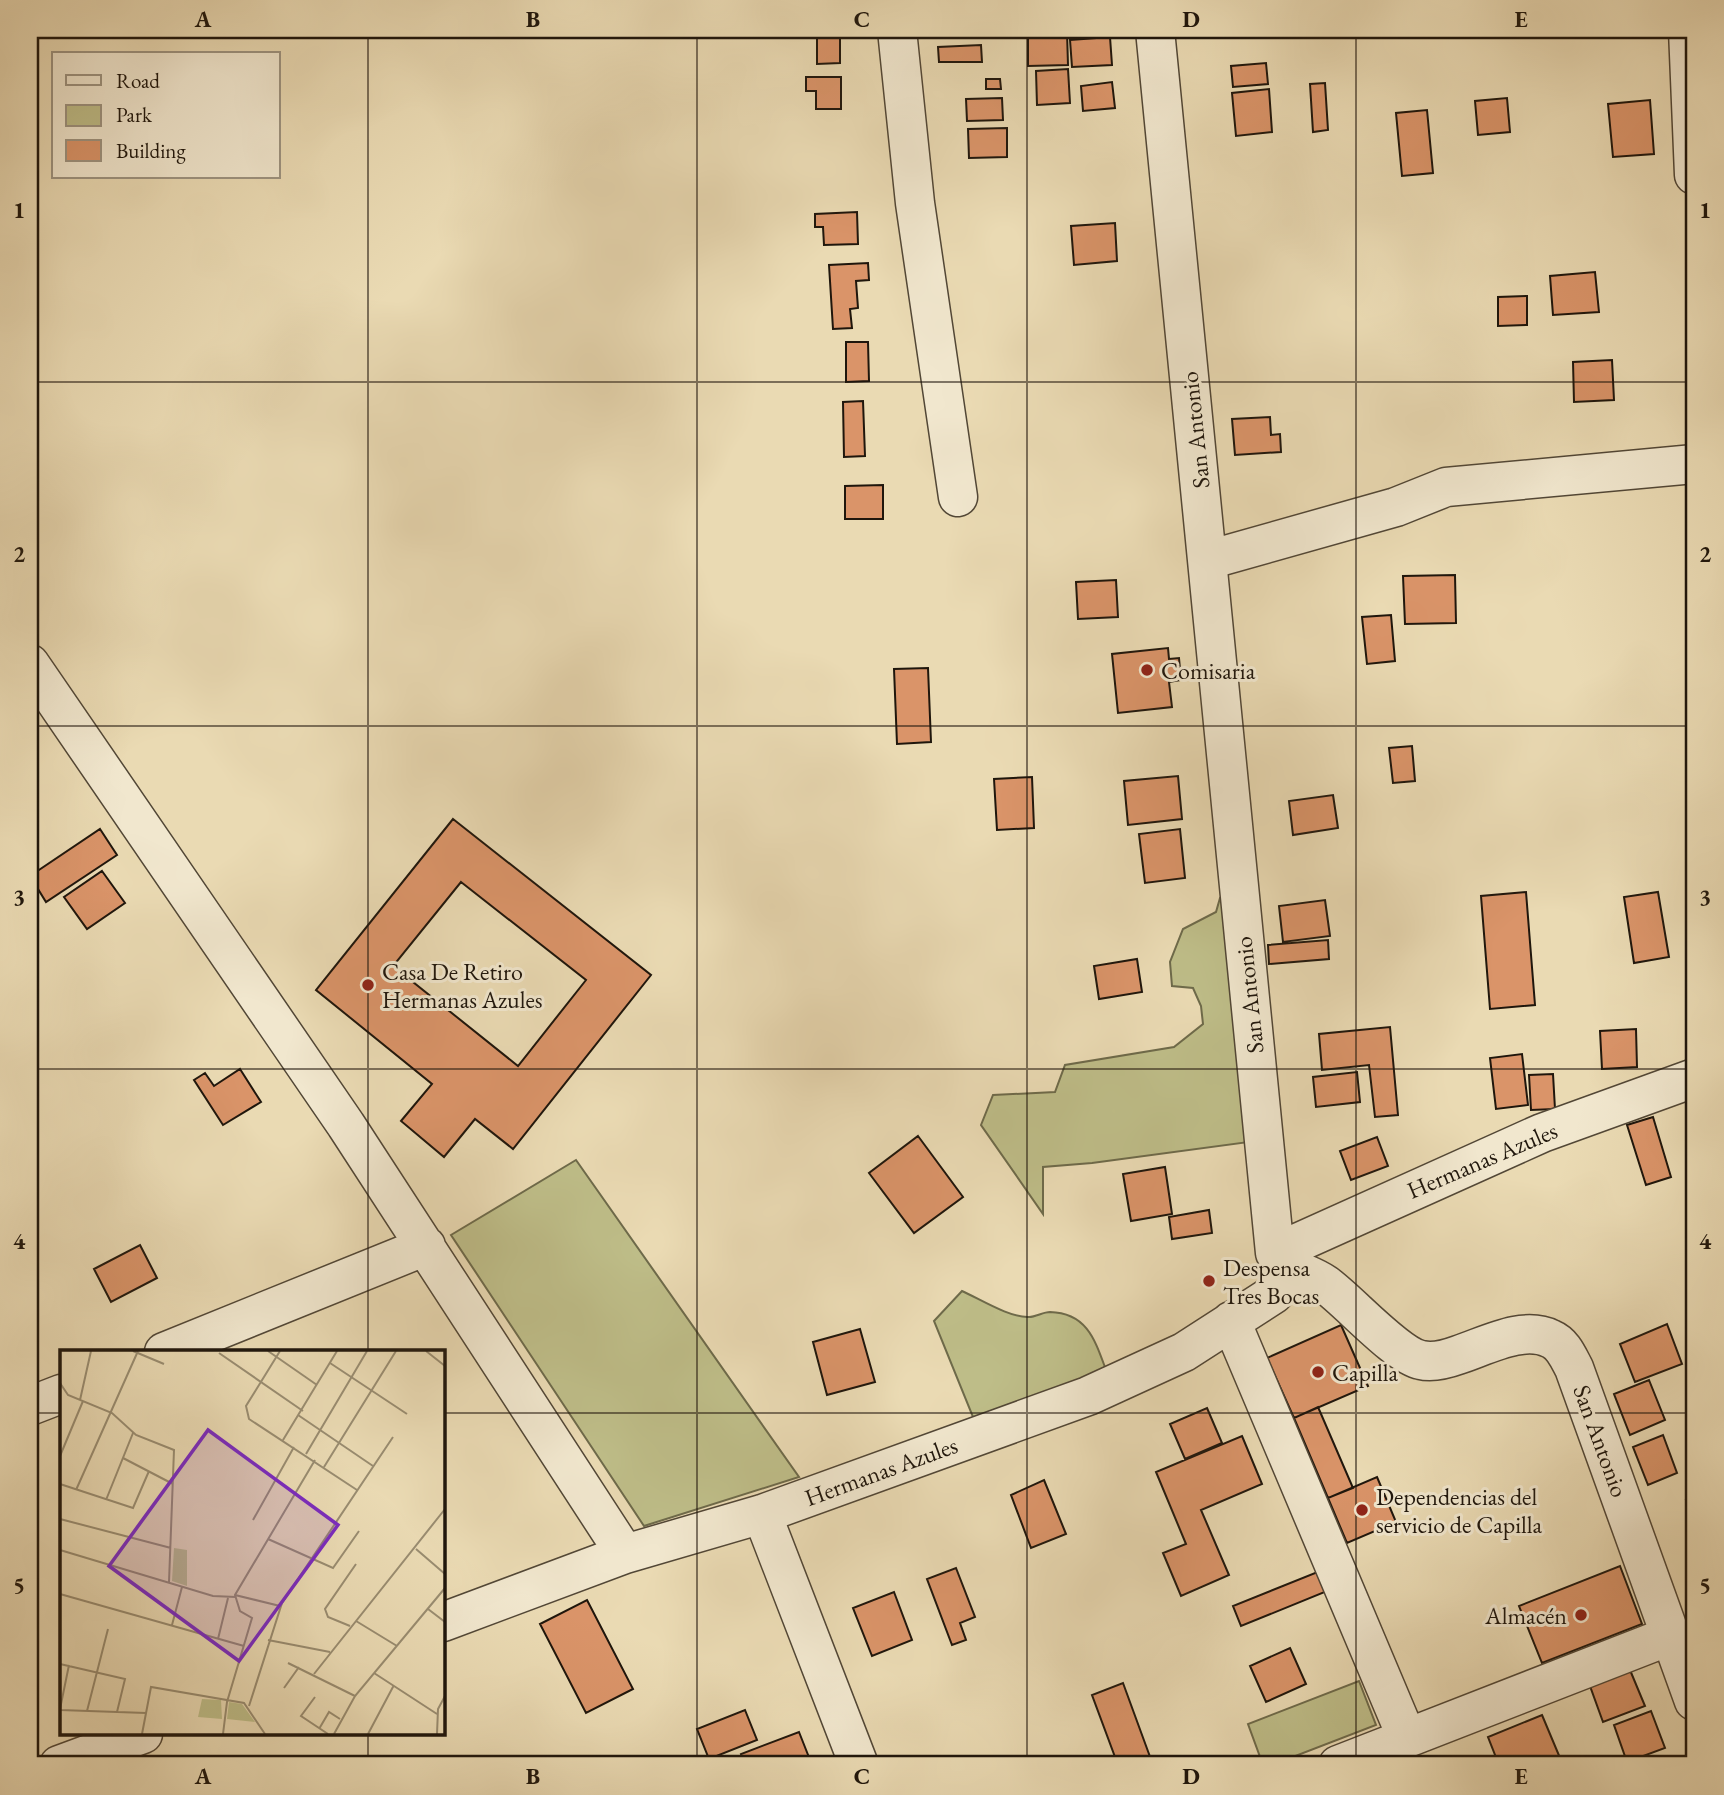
<svg xmlns="http://www.w3.org/2000/svg" width="1724" height="1795" font-family="'EB Garamond',serif">
  <style>
    .green { fill: #bebd88; stroke: #6e6a4a; stroke-width: 2 }
    .building { fill: #da9469; stroke: #1f160c; stroke-width: 2; fill-rule: evenodd }
    .lines { fill: none; stroke-linecap: round; stroke-linejoin: round }
    .minor-casing { stroke: #524736; stroke-width: 41 }
    .minor { stroke: #f1e7ce; stroke-width: 38 }
    .grid { fill: none; stroke: #1f160c; stroke-width: 2; stroke-opacity: 0.55 }
    .poi-dot { fill: #8f2418; stroke: #f1e7ce; stroke-width: 2.5 }
    .labels { text-anchor: middle; dominant-baseline: central; stroke-width: 6; stroke-linejoin: round; paint-order: stroke }
    .street-label { font-size: 24px; fill: #1f160c; stroke: #f1e7ce }
    .poi-label { font-size: 24px; fill: #1f160c; stroke: #f1e7ce; text-anchor: start }
    .inset-road { fill: none; stroke: #998c70; stroke-width: 2 }
    .view { fill: #7b2cbf; fill-opacity: 0.15; stroke: #7b2cbf; stroke-width: 3.5 }
    .inset-edge { fill: none; stroke: #1f160c; stroke-width: 3.5 }
    .neatline { fill: none; stroke: #1f160c; stroke-width: 2.5 }
    .grid-label { font-size: 23px; text-anchor: middle; font-weight: bold; fill: #1f160c }
  </style>
  <rect width="100%" height="100%" fill="#eadab3"/>
  <filter id="stains"><feTurbulence type="fractalNoise" baseFrequency=".00286" numOctaves="4"/><feColorMatrix values="0 0 0 0 .2 0 0 0 0 .09 0 0 0 0 .02 0 0 0 .5 -.17"/></filter>
  <radialGradient id="worn" r=".72"><stop offset=".6" stop-color="#630" stop-opacity="0"/><stop offset="1" stop-color="#630" stop-opacity=".3"/></radialGradient>
  <path class="green" d="M1227 890 1249 1142 1092 1163 1043 1167V1214L981 1125 993 1095 1055 1092 1065 1065 1174 1047 1203 1024 1201 1006 1193 988 1172 986 1170 962 1183 929 1216 912 1220 898Z
    M576 1160 799 1477 644 1526 451 1235Z
    M962 1291C980 1299 1010 1318 1029 1317 1036 1317 1043 1312 1050 1312 1087 1313 1095 1340 1106 1370L975 1422 934 1321Z
    M1359 1681 1376 1725 1272 1765H1263L1248 1724Z"/>
  <path class="building" d="M1067 32 1068 65 1028 66V34Z
    M817 37H840V63L817 64Z
    M1110 37 1112 65 1072 67 1070 40Z
    M981 45 982 62H939L938 47Z
    M1266 63 1268 84 1233 87 1231 66Z
    M1068 69 1070 103 1037 105 1036 71Z
    M806 77H841V109H816V91H806Z
    M986 79H1000L1001 89H986Z
    M1112 82 1115 108 1083 111 1081 86Z
    M1325 83 1328 130 1313 132 1310 84Z
    M1269 89 1272 132 1236 136 1232 93Z
    M1002 98 1003 120 967 121 966 99Z
    M1507 98 1510 132 1478 135 1475 101Z
    M1650 100 1654 154 1613 157 1608 104Z
    M1427 110 1433 173 1402 176 1396 113Z
    M1007 128V157L969 158 968 129Z
    M857 212 858 244 824 245 823 227H815V214Z
    M1115 223 1117 261 1074 265 1071 226Z
    M868 263 869 280 856 281 858 308 850 309 852 328 833 329 829 265Z
    M1595 272 1599 312 1553 315 1550 276Z
    M1527 296V325L1498 326V297Z
    M846 342H868L869 381 846 382Z
    M1612 360 1614 400 1574 402 1573 362Z
    M863 401 865 456 844 457 843 402Z
    M1270 417 1271 435 1280 434 1281 452 1235 455 1232 419Z
    M883 485V519H845V486Z
    M1455 575 1456 623 1405 624 1403 576Z
    M1116 580 1118 617 1078 619 1076 582Z
    M1391 615 1395 661 1367 664 1362 617Z
    M1168 648 1169 659 1179 658 1181 680 1169 682 1172 707 1118 713 1112 654Z
    M928 668 931 742 897 744 894 669Z
    M1412 746 1415 781 1393 783 1389 748Z
    M1178 776 1182 819 1128 825 1124 781Z
    M1032 777 1034 828 997 830 994 779Z
    M1333 795 1338 828 1293 835 1289 801Z
    M453 819 651 975 513 1149 475 1119 444 1157 401 1121 432 1084 316 990ZM461 882 586 980 518 1066 393 966Z
    M100 829 117 855 46 902 30 876Z
    M1180 829 1185 878 1145 883 1139 834Z
    M102 871 125 903 87 929 64 897Z
    M1526 892 1535 1005 1490 1009 1481 896Z
    M1658 892 1669 957 1634 963 1624 897Z
    M1325 900 1330 936 1283 942 1279 906Z
    M1328 940 1329 959 1269 964 1268 945Z
    M1137 959 1142 992 1099 999 1094 966Z
    M1390 1027 1398 1115 1375 1117 1369 1065 1322 1070 1319 1034Z
    M1636 1029 1637 1067 1602 1069 1600 1031Z
    M1522 1054 1528 1105 1496 1109 1490 1058Z
    M240 1069 261 1102 223 1125 194 1080 205 1073 214 1086Z
    M1357 1072 1360 1102 1316 1107 1313 1077Z
    M1553 1074 1555 1109 1531 1110 1529 1075Z
    M1653 1117 1671 1177 1646 1185 1627 1125Z
    M918 1136 963 1197 914 1233 869 1173Z
    M1377 1137 1388 1166 1351 1180 1340 1151Z
    M1165 1167 1172 1214 1131 1221 1123 1174Z
    M1209 1210 1212 1233 1172 1239 1169 1217Z
    M140 1245 157 1278 111 1302 94 1269Z
    M1667 1324 1682 1364 1635 1382 1620 1344Z
    M1341 1325 1368 1386 1294 1418 1267 1358Z
    M860 1329 875 1382 827 1395 813 1342Z
    M1649 1380 1665 1420 1630 1435 1614 1394Z
    M1318 1407 1353 1488 1328 1498 1294 1418Z
    M1207 1408 1222 1443 1185 1459 1170 1424Z
    M1663 1435 1677 1473 1648 1485 1633 1447Z
    M1242 1436 1262 1484 1201 1510 1229 1575 1181 1596 1163 1553 1186 1544 1156 1472Z
    M1377 1477 1396 1522 1347 1543 1328 1498Z
    M1044 1480 1066 1534 1031 1548 1011 1495Z
    M1694 1497V1521L1686 1500Z
    M1620 1566 1642 1624 1542 1663 1519 1606Z
    M1330 1567 1337 1587 1241 1626 1233 1606Z
    M956 1568 975 1617 960 1623 966 1640 952 1645 927 1579Z
    M894 1592 912 1640 872 1656 853 1608Z
    M587 1600 633 1689 586 1713 540 1624Z
    M1290 1648 1306 1684 1266 1702 1250 1666Z
    M1630 1670 1645 1706 1603 1722 1590 1686Z
    M1123 1683 1153 1765H1118L1092 1695Z
    M745 1710 757 1740 709 1759 697 1729Z
    M1651 1711 1665 1748 1627 1762 1614 1725Z
    M1542 1715 1563 1765H1499L1488 1737Z
    M799 1732 812 1765H745L741 1754Z"/>
  <g class="lines">
    <defs>
      <path id="minor" d="M897 30 915 203 958 497
        M1155 30 1275 1253C1287 1271 1308 1272 1325 1284 1349 1301 1396 1355 1421 1360 1433 1363 1447 1359 1458 1355 1486 1346 1523 1325 1551 1339 1563 1344 1568 1357 1574 1368L1694 1701
        M1688 30 1694 175
        M1208 560 1396 507 1446 487 1694 464
        M30 664 346 1125 625 1554
        M1275 1253 1542 1133 1694 1078
        M1231 1321 1407 1738
        M164 1352 426 1246
        M30 1406 61 1394
        M762 1514 859 1765
        M443 1622 625 1554 762 1514 1088 1396 1184 1352 1274 1294 1294 1270
        M59 1765 143 1734
        M1338 1765 1672 1635"/>
    </defs>
    <use href="#minor" class="minor-casing"/>
    <use href="#minor" class="minor"/>
  </g>
  <path class="grid" d="M368 30V1352M697 30V1765M1027 30V1765M1356 30V1765M30 382H1694M30 726H1694M30 1069H1694M30 1413H61M443 1413H1694M368 1734V1765"/>
  <g class="poi-dot">
    <circle cx="1147" cy="670" r="7"/>
    <circle cx="368" cy="985" r="7"/>
    <circle cx="1209" cy="1281" r="7"/>
    <circle cx="1318" cy="1372" r="7"/>
    <circle cx="1362" cy="1510" r="7"/>
    <circle cx="1581" cy="1615" r="7"/>
  </g>
  <g class="labels">
    <g class="street-label">
      <text transform="translate(1195 430) rotate(-96)">San Antonio</text>
      <text transform="translate(1249 995) rotate(-96)">San Antonio</text>
      <text transform="translate(1482 1160) rotate(-23)">Hermanas Azules</text>
      <text transform="translate(1601 1441) rotate(70)">San Antonio</text>
      <text transform="translate(881 1471) rotate(-20)">Hermanas Azules</text>
    </g>
    <g class="poi-label">
      <text x="1161" y="670">Comisaria</text>
      <text x="382" y="971">Casa De Retiro<tspan x="382" dy="28">Hermanas Azules</tspan></text>
      <text x="1223" y="1267">Despensa<tspan x="1223" dy="28">Tres Bocas</tspan></text>
      <text x="1332" y="1372">Capilla</text>
      <text x="1376" y="1496">Dependencias del<tspan x="1376" dy="28">servicio de Capilla</tspan></text>
      <text x="1567" y="1615" text-anchor="end">Almacén</text>
    </g>
  </g>
  <g transform="translate(60 1350)">
    <rect width="385" height="385" fill="#eadab3"/>
    <path d="M114 198 127 200V236L112 231ZM142 349 161 350 162 369 138 367ZM169 352 182 354 195 372 167 369Z" fill="#bebd88"/>
    <path class="inset-road" d="M73 1 104 14M208 1 257 35M220 1 186 56 189 69 297 140M366 1 385 16M159 3 243 61M270 13 347 64M0 33 8 45 52 63 76 85 114 100 109 232M20 50 31 1M238 65 313 116M223 90 277 1M246 104 307 1M0 106 23 51M63 108 113 134M264 117 336 1M0 134 73 158 89 121M16 140 78 1M46 150 73 83M0 169 111 198M193 170 234 97M208 189 273 218 299 181M356 199 385 224M0 200 153 246 176 247M0 244 184 296M175 245 220 256M368 259 385 272M296 271 337 296M112 275 122 237M290 276 268 267 265 259 296 214M158 289 168 248M208 290 270 302M228 313 295 346M0 314 65 329 57 362M314 323 377 364M254 324 385 159M224 338 239 317M255 347 241 366 268 384M189 356 222 253 333 87M0 359 9 315M0 360 86 363M27 361 48 279M259 379 269 362 280 369M82 384 91 337 184 353 205 384M163 384 167 352 192 268 180 261 175 245 255 110M274 384 295 346 385 238M308 384 334 335M377 384 378 359 385 346"/>
    <path class="view" d="M148 80 278 175 179 311 49 216Z"/>
    <rect width="385" height="385" class="inset-edge"/>
  </g>
  <rect width="1724" height="1795" fill="none" stroke="#eadab3" stroke-width="77"/>
  <rect x="52" y="52" width="228" height="126" fill="#f1e7ce" stroke="#9d9380" stroke-width="2"/>
  <rect x="66" y="75" width="35" height="10" fill="#f1e7ce" stroke="#9d9380" stroke-width="2"/>
  <text x="116" y="88" font-size="21" fill="#1f160c">Road</text>
  <rect x="66" y="105" width="35" height="21" fill="#bebd88" stroke="#9d9380" stroke-width="2"/>
  <text x="116" y="122" font-size="21" fill="#1f160c">Park</text>
  <rect x="66" y="140" width="35" height="21" fill="#da9469" stroke="#9d9380" stroke-width="2"/>
  <text x="116" y="158" font-size="21" fill="#1f160c">Building</text>
  <rect x="38" y="38" width="1648" height="1718" class="neatline"/>
  <g class="grid-label">
    <text x="203" y="27">A</text>
    <text x="533" y="27">B</text>
    <text x="862" y="27">C</text>
    <text x="1191" y="27">D</text>
    <text x="1521" y="27">E</text>
    <text x="19" y="218">1</text>
    <text x="1705" y="218">1</text>
    <text x="19" y="562">2</text>
    <text x="1705" y="562">2</text>
    <text x="19" y="905">3</text>
    <text x="1705" y="905">3</text>
    <text x="19" y="1249">4</text>
    <text x="1705" y="1249">4</text>
    <text x="19" y="1593">5</text>
    <text x="1705" y="1593">5</text>
    <text x="203" y="1784">A</text>
    <text x="533" y="1784">B</text>
    <text x="862" y="1784">C</text>
    <text x="1191" y="1784">D</text>
    <text x="1521" y="1784">E</text>
  </g>
  <rect width="100%" height="100%" filter="url(#stains)"/>
  <rect width="100%" height="100%" fill="url(#worn)"/>
</svg>
